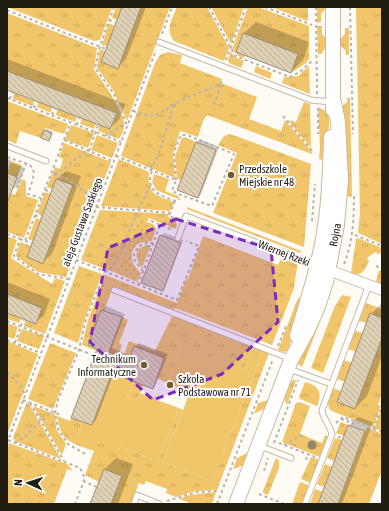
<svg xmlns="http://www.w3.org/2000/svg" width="389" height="511" font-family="'Asap Condensed',sans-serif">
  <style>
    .grass { fill: url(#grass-tufts) }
    .garden { fill: url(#garden-dots) }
    .pitch { fill: #f1c56a }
    .shadow { fill: #0003 }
    .building { fill: url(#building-back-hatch); stroke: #9a8d73 }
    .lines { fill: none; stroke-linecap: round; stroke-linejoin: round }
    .lane-casing { stroke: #c8ba9f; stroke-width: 7 }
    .street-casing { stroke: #c8ba9f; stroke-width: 12 }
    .secondary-casing { stroke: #c8ba9f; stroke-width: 16 }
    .path { stroke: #b8b4ad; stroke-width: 2; stroke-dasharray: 3 3; stroke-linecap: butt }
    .lane { stroke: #fff; stroke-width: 5 }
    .street { stroke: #fff; stroke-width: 10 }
    .secondary { stroke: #fff; stroke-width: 14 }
    .tree { fill: #91866e }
    .marked { fill: #7b2cbf; fill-opacity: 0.2; stroke: #7b2cbf; stroke-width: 3; stroke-dasharray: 8 5; stroke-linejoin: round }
    .poi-dot { fill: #725b2b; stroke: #fff; stroke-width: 1.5 }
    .labels { text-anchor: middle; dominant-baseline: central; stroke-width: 4; stroke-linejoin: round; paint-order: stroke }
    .poi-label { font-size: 11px; fill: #221d13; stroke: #fff; text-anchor: start }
    .street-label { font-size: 11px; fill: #221d13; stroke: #fff }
  </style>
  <defs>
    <pattern id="grass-tufts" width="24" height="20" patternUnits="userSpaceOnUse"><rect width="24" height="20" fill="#f1c56a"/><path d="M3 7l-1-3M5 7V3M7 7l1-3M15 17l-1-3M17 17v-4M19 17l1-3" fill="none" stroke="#cea95b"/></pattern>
    <pattern id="garden-dots" width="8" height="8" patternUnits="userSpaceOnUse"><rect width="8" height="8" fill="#f1c56a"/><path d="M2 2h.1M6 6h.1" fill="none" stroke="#cea95b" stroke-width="1.8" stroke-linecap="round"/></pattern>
    <pattern id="building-back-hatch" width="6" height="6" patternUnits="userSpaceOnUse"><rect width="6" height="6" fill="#ded0b5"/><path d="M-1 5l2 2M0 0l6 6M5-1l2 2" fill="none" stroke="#beb29b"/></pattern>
  </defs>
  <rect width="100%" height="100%" fill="#fefbf5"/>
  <path class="grass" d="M7 7H110L112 8 100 40 94 41Z
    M116 7H122L117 20 112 18Z
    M141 7H170L127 121 113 90 97 68 100 49 105 51 101 62 118 69Z
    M177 7H207L229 48 224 61 174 41C165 28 172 20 177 7Z
    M211 7H244L231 44Z
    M248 7H258L309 26V59L306 63 291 73 298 54 243 33 236 52 245 56 244 58 238 56 232 49Z
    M271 7H308V20L307 21Z
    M317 7H327L321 14V22L317 23Z
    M356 7H371V14H382V244L358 233 360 213Z
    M7 13 97 48 94 70C103 82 126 113 124 127 124 131 121 135 119 139L98 131 100 125 111 129 117 113 7 71Z
    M109 23 115 26 107 46 102 45Z
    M317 26H322V34L327 39V46L323 51 322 54H318Z
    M345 28H349V55H346V51L340 45 339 40 345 34Z
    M168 52 182 55 180 63 222 79 221 83 257 97 249 119 281 131 285 120 312 152V154L207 115 203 121 198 137 180 131 173 154 175 178 121 156 155 63 160 55Z
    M231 52 234 57 244 61 241 68 229 63 228 60Z
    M256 66 272 73 270 79 254 72Z
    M309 66 310 94 282 83 284 77 298 76Z
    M14 93 34 101 33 106 13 99Z
    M347 98H350L352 196 348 197 341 108 347 102Z
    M7 101 68 124 64 134 45 128 41 138 20 131 16 144 7 140Z
    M38 102 52 107 51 113 37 107Z
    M304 102 310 104 311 148 288 120 296 122Z
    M318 107C322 109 327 111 328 115 332 125 324 149 322 160L319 159 320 146Z
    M57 109 77 117 75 122 56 115Z
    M82 118 96 124 94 129 80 124Z
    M71 125 94 133 88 148 65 140Z
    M229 134 236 136 311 164 304 247 213 213 237 153 218 145 224 136Z
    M97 135 118 143 112 158 91 150Z
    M185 137 196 142 181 180 177 179 175 156 182 138Z
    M64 143 111 162 66 277 38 272 16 256 20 242 31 246 27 257 43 263 73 185 57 179 52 189 47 187 55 167 60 169 63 159 59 157Z
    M119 159 149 172C147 194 155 195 174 202L170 211 101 206Z
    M11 161 22 165 17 177 7 173Z
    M154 174 169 179 165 191 179 196 178 199 156 190 152 182Z
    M22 179 26 181V196L38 200 24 238 7 232V192L15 195Z
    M45 192 51 194 42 216 37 213Z
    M187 207 301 251 300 253 187 209Z
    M100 210 169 214 168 217 176 221 177 227 175 229 149 218 147 222 137 219 116 273 81 260Z
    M36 218 41 220 33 241 28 239Z
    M7 236 17 240 11 258 52 284 55 278 65 281 45 334 24 326 25 320 36 324 42 308 7 294Z
    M203 236 278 265 282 257 298 263C296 272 295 280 294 288L272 345 175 308 174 310 113 287 104 311 101 310 88 345 97 349V351L82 345 88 320 105 275 177 303 186 279H188Z
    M358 238 382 248V253L378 254 375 252 367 258 369 261C365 270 362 277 351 273L356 239Z
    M146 245H151L142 268C137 261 135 257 138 249Z
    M79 266 102 274 85 319 78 343 54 333Z
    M379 270 382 271V285L376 281Z
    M342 295 351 297 323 373 311 368 335 306Z
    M298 298 304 300 288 350 284 352 278 350Z
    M366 303 382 309V318L371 313 367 323 359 321Z
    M321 306 326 307 302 367 298 364V360Z
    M7 313 21 319 19 323 7 319Z
    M172 316 253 347 245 370 181 346 167 383 157 378 164 358 134 346 129 360 123 358 129 341 155 351Z
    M122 317 128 320 119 343 122 345 118 356 109 352Z
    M7 323 18 327 14 339 7 337Z
    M22 329 44 336 39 349 17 341Z
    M355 331 363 333 356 352 348 349Z
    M382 338V393L378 405 381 406 373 427 334 412 329 409 328 403 333 388 341 391 337 402 355 409Z
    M7 341 38 354 7 435Z
    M50 343 76 353 53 409 28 399Z
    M263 351 269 353 217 490 196 491 176 497 166 493 167 489 146 481 144 485 139 483 131 504H111L121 476 104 469 99 482 85 475 94 451C71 443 61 442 57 416L70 421 71 418 82 422 78 434 119 450 120 447 158 461 179 408 183 410 163 462 212 481Z
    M344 360 352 363 345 382 337 379Z
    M293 380H296L287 405 284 399 291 382Z
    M305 382C319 386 323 392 317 406L300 399 299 397Z
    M130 389 154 398 156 400 140 394 137 401 127 397Z
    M268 400H269L266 408 254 414 258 403Z
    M27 402 29 404 61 459 15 441 13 438Z
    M299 402 310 406 300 434 322 443 325 435 328 437 320 457 282 442 296 403Z
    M33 406 55 414 56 429 66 444 62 455Z
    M382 409V431L374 428Z
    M341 422 348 425 344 436 336 433Z
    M367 427 382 434V470L369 504H338Z
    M335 438 342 440 334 461 327 458Z
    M9 443 67 464 73 471 67 469 54 504H7V450Z
    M247 453 248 455 244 465 233 469 237 458Z
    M311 457 319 460 311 483 301 479Z
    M276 458 279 461V468L268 495 263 493V491Z
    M325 464 332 467 324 487 317 484Z
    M300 482 308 485 309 487 303 504H292Z
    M315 489 323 492 318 504H310Z
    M216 492 212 504H188V502L179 499 190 495Z"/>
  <path class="garden" d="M137 219 153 224 156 229 152 241 139 243C128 252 130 263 141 273L137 282 116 273Z"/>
  <path class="pitch" d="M371 7H382V14H371Z
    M181 345 245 370 253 347 263 351 212 481 163 462 190 392 167 383Z
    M114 366 122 377 143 385 140 393 130 389 127 397 137 401 140 394 179 408 158 461 120 447 119 451 78 434 82 422 92 425Z"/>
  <path class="shadow" d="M123 7H146L126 59 117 68Z
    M256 22 309 42 303 60 291 72 243 34Z
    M7 59 125 104 119 120 110 128 7 89Z
    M46 129 53 132 49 140 45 130Z
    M200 139 219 147 201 194 198 197 178 189 196 142Z
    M7 161 25 168 19 184 10 192 7 191Z
    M66 171 81 176 52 254 43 262 28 257 57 179Z
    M164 233 183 240 165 287 162 290 161 236Z
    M7 282 50 299 44 315 35 323 7 312Z
    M382 303V356L367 396 355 408 371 314Z
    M106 306 125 314 112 348 131 356 135 347 139 343 168 354 156 384 152 388 114 373 96 420 92 424 99 348 89 344 102 310Z
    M358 417 373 422 342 504H319L349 425Z
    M116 458 133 464 118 504H92L104 470Z"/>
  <path class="building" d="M122 7H141L118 69 101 62Z
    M243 33 298 54 291 73 236 52Z
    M7 71 117 113 110 129 7 90Z
    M44 130 52 133 49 141 41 138Z
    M196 142 216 150 198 198 177 190Z
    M7 173 17 177 8 201H7Z
    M56 179 73 185 43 264 27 257Z
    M160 235 181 243 163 291 141 283Z
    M7 294 42 308 36 324 7 313Z
    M101 310 122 317 109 352 129 360 134 346 164 358 153 389 112 373 92 425 71 418 97 349 88 345Z
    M370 313 382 318V338L355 409 337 402Z
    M348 425 365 431 338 504H318Z
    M104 469 122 476 111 504H90Z"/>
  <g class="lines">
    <defs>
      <path id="lane" d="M159 42 311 100 331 102
        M7 146 46 161
        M178 238 186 216 317 265
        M114 290 291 359
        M289 369 331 384
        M260 446 291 458
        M134 504 137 495 159 504
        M305 504 332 434C330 425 323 419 322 410L369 285"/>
      <path id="street" d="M323 268 382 290"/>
      <g id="secondary">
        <path d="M333 7V110"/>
        <path d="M297 336C306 305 316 275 322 244 329 209 330 173 331 137"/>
        <path id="s1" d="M236 504 291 360 307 331 317 309 326 282 337 225 341 180 338 122 334 102"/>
      </g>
    </defs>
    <use href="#lane" class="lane-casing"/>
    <use href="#street" class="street-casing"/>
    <use href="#secondary" class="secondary-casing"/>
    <path class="path" d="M114 7 100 46 95 68 114 94 127 126
      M209 7 235 56 290 77 301 71 313 60
      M265 7 312 25
      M316 7 317 94
      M350 7 353 134
      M7 10 106 49
      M109 20 116 23
      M162 34 172 7
      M226 60 246 7
      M7 98 121 142
      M10 99 12 92
      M214 105 222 82
      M34 108 37 101
      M318 108V134
      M133 111 149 116 158 114 181 100 214 87 222 82
      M52 115 55 108
      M283 116 314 153
      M77 125 79 118
      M105 136 126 123
      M64 140 70 123
      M89 151 98 125
      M116 156 176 180 172 191 181 195 179 200
      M7 157C35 167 39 163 28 194L41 198
      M7 168 10 159
      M151 170 159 153 174 105
      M152 171C144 193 163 196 178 202
      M54 174 68 179 98 202
      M54 174 65 168 87 150
      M176 180 174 152 181 135H187L234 154 212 206 181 195
      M17 188 26 164
      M45 190 51 192
      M175 201 169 216 177 219
      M96 207 171 213
      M35 215 41 218
      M151 221 173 230
      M312 221 315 184
      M7 234 20 239 14 256 38 274 69 279
      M355 235 382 246
      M20 239 25 241 64 140 114 162
      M25 241 32 243
      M76 260 177 300 199 246 186 241
      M344 264C353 242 354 218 354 194
      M376 266 382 269
      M143 271 133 258C136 247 141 242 153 243
      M138 285 160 225
      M7 321 95 356
      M7 340 41 353
      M15 343 23 320
      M278 346 286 326
      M7 373 19 384 25 394
      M23 400 61 415
      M382 400 380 405H382
      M30 403 64 461
      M341 419 358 425
      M336 423 343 417 382 432
      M373 429 382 407
      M338 437 343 438
      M8 440 80 468 85 478 75 504
      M7 443 156 50
      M15 443 23 438 52 411
      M274 443 298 380
      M279 443 315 457
      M284 445 302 435
      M85 454 68 444 58 429 55 413 58 400 79 350 86 319 105 272 113 267 121 251 138 210 151 185
      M306 460 308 454
      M264 471 268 458
      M83 481 97 487
      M259 494 284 504
      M167 501 197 492 218 491
      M27 504 29 498
      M217 504 273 359"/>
    <use href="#lane" class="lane"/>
    <use href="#street" class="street"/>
    <use href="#secondary" class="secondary"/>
  </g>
  <circle class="tree" cx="312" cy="445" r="4.5"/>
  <path class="marked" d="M176 219 271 249 278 322 222 374 153 400 90 342 108 248Z"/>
  <g class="poi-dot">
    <circle cx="231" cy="175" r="4"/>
    <circle cx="144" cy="365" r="4"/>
    <circle cx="170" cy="385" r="4"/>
  </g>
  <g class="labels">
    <g class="poi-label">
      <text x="239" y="169">Przedszkole<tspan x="239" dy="13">Miejskie nr 48</tspan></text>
      <text x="136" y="359" text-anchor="end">Technikum<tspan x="136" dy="13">Informatyczne</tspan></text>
      <text x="178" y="379">Szkoła<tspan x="178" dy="13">Podstawowa nr 71</tspan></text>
    </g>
    <g class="street-label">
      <text transform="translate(82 222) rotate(-69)">aleja Gustawa Saskiego</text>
      <text stroke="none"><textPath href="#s1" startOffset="288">Rojna</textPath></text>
      <text transform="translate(284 253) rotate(21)">Wiernej Rzeki</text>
    </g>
  </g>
  <rect width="389" height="511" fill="none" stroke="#221d13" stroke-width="16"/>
  <g transform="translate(28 483) rotate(273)" stroke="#ffffff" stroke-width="3" paint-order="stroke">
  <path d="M0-3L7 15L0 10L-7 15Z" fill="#221d13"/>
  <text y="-6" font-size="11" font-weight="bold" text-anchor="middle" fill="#221d13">N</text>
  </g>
</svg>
